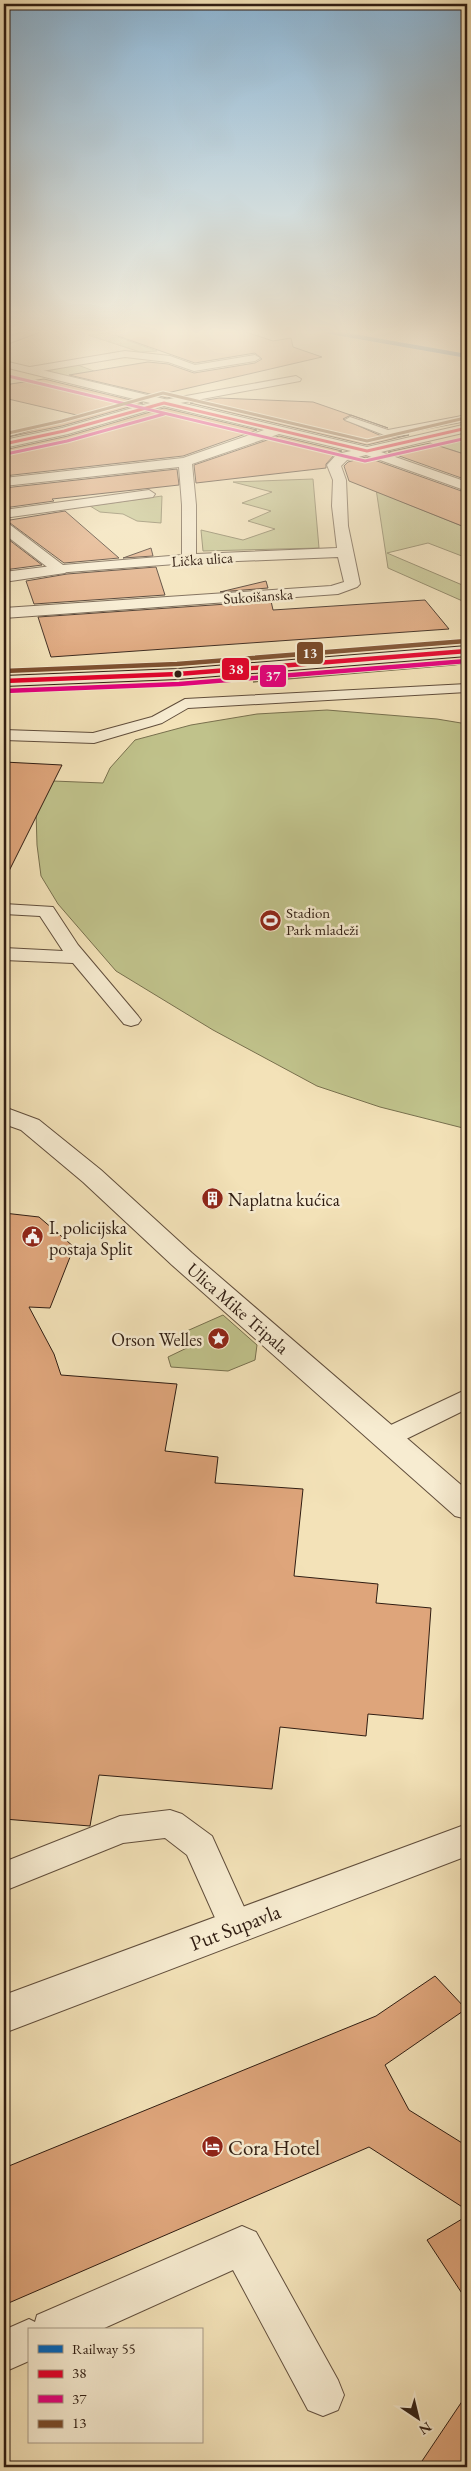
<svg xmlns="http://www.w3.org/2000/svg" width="471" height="2471" font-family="'EB Garamond',serif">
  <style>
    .green { fill: #c0c28b; stroke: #78704e }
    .building { fill: #dea57b; stroke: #301d12 }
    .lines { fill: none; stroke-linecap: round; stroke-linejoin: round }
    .service-casing { stroke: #614e3c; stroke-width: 2 }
    .pedestrian-casing { stroke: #614e3c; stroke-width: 2 }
    .minor-casing { stroke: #614e3c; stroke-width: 2 }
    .tertiary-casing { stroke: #614e3c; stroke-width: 2 }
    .secondary-casing { stroke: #301d12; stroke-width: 2 }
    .service { fill: #f7ecd1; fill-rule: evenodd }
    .pedestrian { fill: #f7ecd1; fill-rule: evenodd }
    .minor { fill: #f7ecd1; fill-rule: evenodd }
    .tertiary { fill: #f7ecd1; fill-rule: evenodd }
    .secondary { fill: #f7ecd1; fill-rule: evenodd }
    .bus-1-far1-casing { stroke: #f7ecd1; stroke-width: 5 }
    .bus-1-casing { stroke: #f7ecd1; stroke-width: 6 }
    .bus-2-far1-casing { stroke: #f7ecd1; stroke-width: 5 }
    .bus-2-casing { stroke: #f7ecd1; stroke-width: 6 }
    .bus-3-far1-casing { stroke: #f7ecd1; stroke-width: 5 }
    .bus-3-casing { stroke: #f7ecd1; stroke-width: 6 }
    .bus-1-far1 { stroke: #e4002b; stroke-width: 3 }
    .bus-1 { stroke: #e4002b; stroke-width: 4.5 }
    .bus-2-far1 { stroke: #e5007d; stroke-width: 3 }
    .bus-2 { stroke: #e5007d; stroke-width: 4.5 }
    .bus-3-far1 { stroke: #7a4b2a; stroke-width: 3 }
    .bus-3 { stroke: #7a4b2a; stroke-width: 4.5 }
    .rail-1-casing { stroke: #f7ecd1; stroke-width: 5.5 }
    .rail-1 { stroke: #0065bd; stroke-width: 4 }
    .bus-dot { fill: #301d12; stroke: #f7ecd1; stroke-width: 2 }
    .labels { text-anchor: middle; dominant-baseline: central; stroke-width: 5; stroke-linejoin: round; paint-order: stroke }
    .far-street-label { font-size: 15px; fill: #301d12; stroke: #f7ecd1 }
    .far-poi-label { font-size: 15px; fill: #301d12; stroke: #f7ecd1; text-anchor: start }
    .poi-label { font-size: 18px; fill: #301d12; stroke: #f7ecd1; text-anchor: start }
    .street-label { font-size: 18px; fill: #301d12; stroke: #f7ecd1 }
    .near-street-label { font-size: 21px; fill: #301d12; stroke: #f7ecd1 }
    .near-poi-label { font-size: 21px; fill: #301d12; stroke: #f7ecd1; text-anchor: start }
    .line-badge { stroke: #f7ecd1; stroke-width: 2 }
    .badge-label { font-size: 14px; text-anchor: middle; font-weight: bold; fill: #fff }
  </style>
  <rect width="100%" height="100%" fill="#f3e2b8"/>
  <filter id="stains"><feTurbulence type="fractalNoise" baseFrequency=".004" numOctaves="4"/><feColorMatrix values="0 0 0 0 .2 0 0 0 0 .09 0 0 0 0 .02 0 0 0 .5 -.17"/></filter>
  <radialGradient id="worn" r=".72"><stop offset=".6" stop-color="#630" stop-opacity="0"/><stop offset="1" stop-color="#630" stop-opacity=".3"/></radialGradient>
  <path class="green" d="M107 333 157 351 140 352 88 335Z
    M75 364 137 387 155 391 141 393 43 372Z
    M467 440V455L452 450 418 457 406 453Z
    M375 465H387L450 488 400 501 467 528V558L428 543 387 553 467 587V603L388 568 373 469Z
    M313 479 319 548 203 551 201 530 243 540 275 529 248 521 271 511 242 503 272 492 233 482Z
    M162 496 161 523 137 521 123 514 100 512 90 506Z
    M467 661V663L455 665 253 682Z
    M327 710 437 719 467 724V1129L380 1107 317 1086 213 1030 116 971 58 904 41 876 37 845 36 811 53 781 103 783 110 768 135 740 191 725 257 714Z
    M223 1315 257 1345 255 1360 228 1371 171 1367 168 1357 193 1345 180 1334Z"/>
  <path class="building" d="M116 331H243L273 341 291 338 293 347 322 357 167 393V395L176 396 167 398 69 375 148 362 168 364 194 373 255 363 262 359 255 353 195 363 115 335Z
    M44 379 143 403 62 426 8 437 81 416 4 398V385Z
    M219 398 313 402 388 428 351 415 343 419 386 438 409 435 367 445 190 403Z
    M164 408 257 430 183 456 4 476V450L68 436Z
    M279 436 342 451 336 453 326 464V468L196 483 194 465Z
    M430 443 467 455V480L388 452Z
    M366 457 467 493V528L349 481 344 466 348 462Z
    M177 469 179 485 52 499 54 501 4 508V488Z
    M65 511 119 558 64 563 10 523 4 521Z
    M4 536 42 565 4 570Z
    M151 548 153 556 123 558Z
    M156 567 165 595 34 604 26 581 67 574Z
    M266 581 268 588 220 592Z
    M425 600 449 629 51 657 38 617 271 601 273 610Z
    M4 762 62 765 4 881Z
    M4 1213 39 1217 74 1247 50 1308 29 1307 54 1354 61 1375 177 1384 165 1451 218 1457 215 1483 303 1489 294 1576 378 1584 376 1603 431 1608 423 1719 368 1714 366 1736 280 1727 272 1789 99 1775 90 1826 4 1819Z
    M435 1976 466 2009 385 2065 409 2110 467 2146V2210L369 2147 4 2305V2168L376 2016Z
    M467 2216V2301L427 2240Z
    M467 2394V2467H418Z"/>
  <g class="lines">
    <defs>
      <path id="service" d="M455 331H467V332L460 334Z
        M125 351 170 356 195 365 255 355 260 358 255 361 194 371 168 362 125 357 30 373 25 370 30 367Z
        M296 376 301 379 300 381 164 406 159 403 164 400Z
        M467 415V421L387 436 345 420 350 417 388 430Z
        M149 490 155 494 153 497 4 518V510Z
        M467 684V692L188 708 162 723 94 743 4 740V730L93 733 152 717 185 699Z
        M4 904 53 907 78 945 138 1016 141 1020 138 1024 131 1026 124 1024 73 963 4 960V948L63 951 40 916 4 914Z
        M461 1392 467 1394V1409L396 1444 386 1447 376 1444 373 1438 376 1432Z
        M170 1810 182 1814 212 1836 253 1927 248 1938 236 1942 224 1938 187 1855 165 1838 123 1843 4 1891V1862L120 1816Z
        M242 2226 256 2232 338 2380 344 2395 338 2410 323 2416 308 2410 233 2270 100 2330H29V2361L4 2372V2330L29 2319 35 2322 37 2315Z"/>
      <path id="pedestrian" d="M60 565 65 567 68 570 65 573 4 582V572Z"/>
      <path id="minor" d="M4 361 367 447 467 424V432L381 452 467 482V491L366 455 347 460 341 466 346 480 348 526 360 584 357 587 338 594 4 618V608L331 586 344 582 338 557 189 563 55 573 4 534V523L9 524 63 565 182 555V505L179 467 4 486V478L183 458 264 430 164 406 68 434 4 448V440L62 428 150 403 4 367ZM279 434 351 451 337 454 327 465 333 480 332 506 337 548 196 554V505L192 464Z
        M4 1107 39 1120 101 1170 192 1253 467 1490V1519L455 1516 172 1265 83 1182 21 1130 4 1124Z
        M467 1824V1856L4 2033V1995Z"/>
      <path id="tertiary" d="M26 331H42L4 345V338Z"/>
      <path id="secondary" d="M467 646V656L178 679 4 686V676L178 669Z"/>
    </defs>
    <use href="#service" class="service-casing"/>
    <use href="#pedestrian" class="pedestrian-casing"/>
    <use href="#minor" class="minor-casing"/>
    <use href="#tertiary" class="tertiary-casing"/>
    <use href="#secondary" class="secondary-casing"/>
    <use href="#service" class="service"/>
    <use href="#pedestrian" class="pedestrian"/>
    <use href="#minor" class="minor"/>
    <use href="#tertiary" class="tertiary"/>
    <use href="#secondary" class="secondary"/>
    <defs>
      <path id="bus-1-far1" d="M4 444 64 431 164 403 367 451 467 428"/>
      <path id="bus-1" d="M4 681 178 674 467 651"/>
      <path id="bus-2-far1" d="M4 375 365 461 467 438
        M6 454 67 441 164 414"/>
      <path id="bus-2" d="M4 691 179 684 467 661"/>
      <path id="bus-3-far1" d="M4 434 62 421 163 393 367 441 465 418"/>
      <path id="bus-3" d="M4 671 177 664 466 641"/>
    </defs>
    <use href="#bus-1-far1" class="bus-1-far1-casing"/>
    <use href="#bus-1" class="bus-1-casing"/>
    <use href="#bus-2-far1" class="bus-2-far1-casing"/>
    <use href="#bus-2" class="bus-2-casing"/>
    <use href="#bus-3-far1" class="bus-3-far1-casing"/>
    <use href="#bus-3" class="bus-3-casing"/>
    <use href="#bus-1-far1" class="bus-1-far1"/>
    <use href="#bus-1" class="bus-1"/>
    <use href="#bus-2-far1" class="bus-2-far1"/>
    <use href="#bus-2" class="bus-2"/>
    <use href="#bus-3-far1" class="bus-3-far1"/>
    <use href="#bus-3" class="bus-3"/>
    <defs>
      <path id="rail-1" d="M324 331 467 356"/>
    </defs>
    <use href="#rail-1" class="rail-1-casing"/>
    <use href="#rail-1" class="rail-1"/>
  </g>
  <linearGradient id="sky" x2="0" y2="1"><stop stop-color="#8cb6d6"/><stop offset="0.49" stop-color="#faf2df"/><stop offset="1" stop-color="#faf2df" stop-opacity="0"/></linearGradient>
  <rect width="471" height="677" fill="url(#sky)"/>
  <defs>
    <symbol id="stadium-disc" viewBox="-11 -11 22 22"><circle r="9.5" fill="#8f2418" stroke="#f7ecd1"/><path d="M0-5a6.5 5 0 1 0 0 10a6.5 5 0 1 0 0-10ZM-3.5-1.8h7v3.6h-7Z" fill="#fff"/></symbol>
    <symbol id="building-disc" viewBox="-11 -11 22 22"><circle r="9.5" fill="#8f2418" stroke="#f7ecd1"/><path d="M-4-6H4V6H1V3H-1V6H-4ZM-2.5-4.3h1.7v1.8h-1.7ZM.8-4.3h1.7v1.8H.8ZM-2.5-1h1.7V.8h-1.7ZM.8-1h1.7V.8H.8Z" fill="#fff"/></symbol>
    <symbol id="civic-disc" viewBox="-11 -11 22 22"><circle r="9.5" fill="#8f2418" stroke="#f7ecd1"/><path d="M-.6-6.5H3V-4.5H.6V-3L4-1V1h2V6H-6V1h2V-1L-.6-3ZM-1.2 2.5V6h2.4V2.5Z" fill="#fff"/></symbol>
    <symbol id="sight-disc" viewBox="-11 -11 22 22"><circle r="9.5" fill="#8f2418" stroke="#f7ecd1"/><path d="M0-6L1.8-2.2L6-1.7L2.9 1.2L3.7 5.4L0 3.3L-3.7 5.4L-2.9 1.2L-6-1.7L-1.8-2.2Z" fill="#fff"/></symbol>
    <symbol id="hotel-disc" viewBox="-11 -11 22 22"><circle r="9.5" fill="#8f2418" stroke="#f7ecd1"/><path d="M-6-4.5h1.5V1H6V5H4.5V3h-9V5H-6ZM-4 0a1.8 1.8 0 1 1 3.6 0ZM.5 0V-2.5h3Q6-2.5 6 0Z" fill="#fff"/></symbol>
  </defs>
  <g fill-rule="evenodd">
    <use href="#stadium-disc" x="258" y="908" width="25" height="25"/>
    <use href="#building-disc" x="200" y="1186" width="25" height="25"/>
    <use href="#civic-disc" x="20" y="1224" width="25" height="25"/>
    <use href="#sight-disc" x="206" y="1326" width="25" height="25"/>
    <use href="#hotel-disc" x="200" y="2134" width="25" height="25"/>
  </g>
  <circle class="bus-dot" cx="178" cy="674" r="4.5"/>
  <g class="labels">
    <g class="far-street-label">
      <text transform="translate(202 559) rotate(-4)">Lička ulica</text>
      <text transform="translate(258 596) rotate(-4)">Sukoišanska</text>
    </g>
    <g class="far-poi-label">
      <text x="286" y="912">Stadion<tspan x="286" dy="17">Park mladeži</tspan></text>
    </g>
    <g class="poi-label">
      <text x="228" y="1199">Naplatna kućica</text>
      <text x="49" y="1227">I. policijska<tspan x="49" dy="21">postaja Split</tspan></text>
      <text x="202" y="1339" text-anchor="end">Orson Welles</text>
    </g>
    <g class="street-label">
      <text transform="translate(238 1308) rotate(41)">Ulica Mike Tripala</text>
    </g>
    <g class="near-street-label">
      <text transform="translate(235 1927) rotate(-21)">Put Supavla</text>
    </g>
    <g class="near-poi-label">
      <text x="228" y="2147">Cora Hotel</text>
    </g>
  </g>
  <g class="line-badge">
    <rect x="296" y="641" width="28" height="24" rx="5" fill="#7a4b2a"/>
    <rect x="221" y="657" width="29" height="24" rx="5" fill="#e4002b"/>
    <rect x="259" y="664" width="28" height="24" rx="5" fill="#e5007d"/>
  </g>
  <g class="badge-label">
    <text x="310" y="658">13</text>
    <text x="236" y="674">38</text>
    <text x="273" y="681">37</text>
  </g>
  <rect width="471" height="2471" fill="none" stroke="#f3e2b8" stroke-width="20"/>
  <rect x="5" y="5" width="461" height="2461" fill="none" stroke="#301d12" stroke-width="2.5"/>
  <rect x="10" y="10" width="451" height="2451" fill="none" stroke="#301d12"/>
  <rect x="28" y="2328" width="175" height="115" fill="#f7ecd1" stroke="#a79985"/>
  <rect x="38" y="2345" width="25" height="8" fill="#0065bd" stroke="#a79985"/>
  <text x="72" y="2354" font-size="15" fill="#301d12">Railway 55</text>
  <rect x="38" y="2370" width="25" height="8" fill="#e4002b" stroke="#a79985"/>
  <text x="72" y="2378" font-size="15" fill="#301d12">38</text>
  <rect x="38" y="2395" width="25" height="8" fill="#e5007d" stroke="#a79985"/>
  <text x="72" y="2404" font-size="15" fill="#301d12">37</text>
  <rect x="38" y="2420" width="25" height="8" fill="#7a4b2a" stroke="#a79985"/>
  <text x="72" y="2428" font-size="15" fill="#301d12">13</text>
  <g transform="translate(418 2418) rotate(145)" stroke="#f7ecd1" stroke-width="4" paint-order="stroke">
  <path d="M0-4L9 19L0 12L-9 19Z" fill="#301d12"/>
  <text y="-8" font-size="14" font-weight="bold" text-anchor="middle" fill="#301d12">N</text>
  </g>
  <rect width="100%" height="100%" filter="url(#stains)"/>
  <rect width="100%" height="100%" fill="url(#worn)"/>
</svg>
